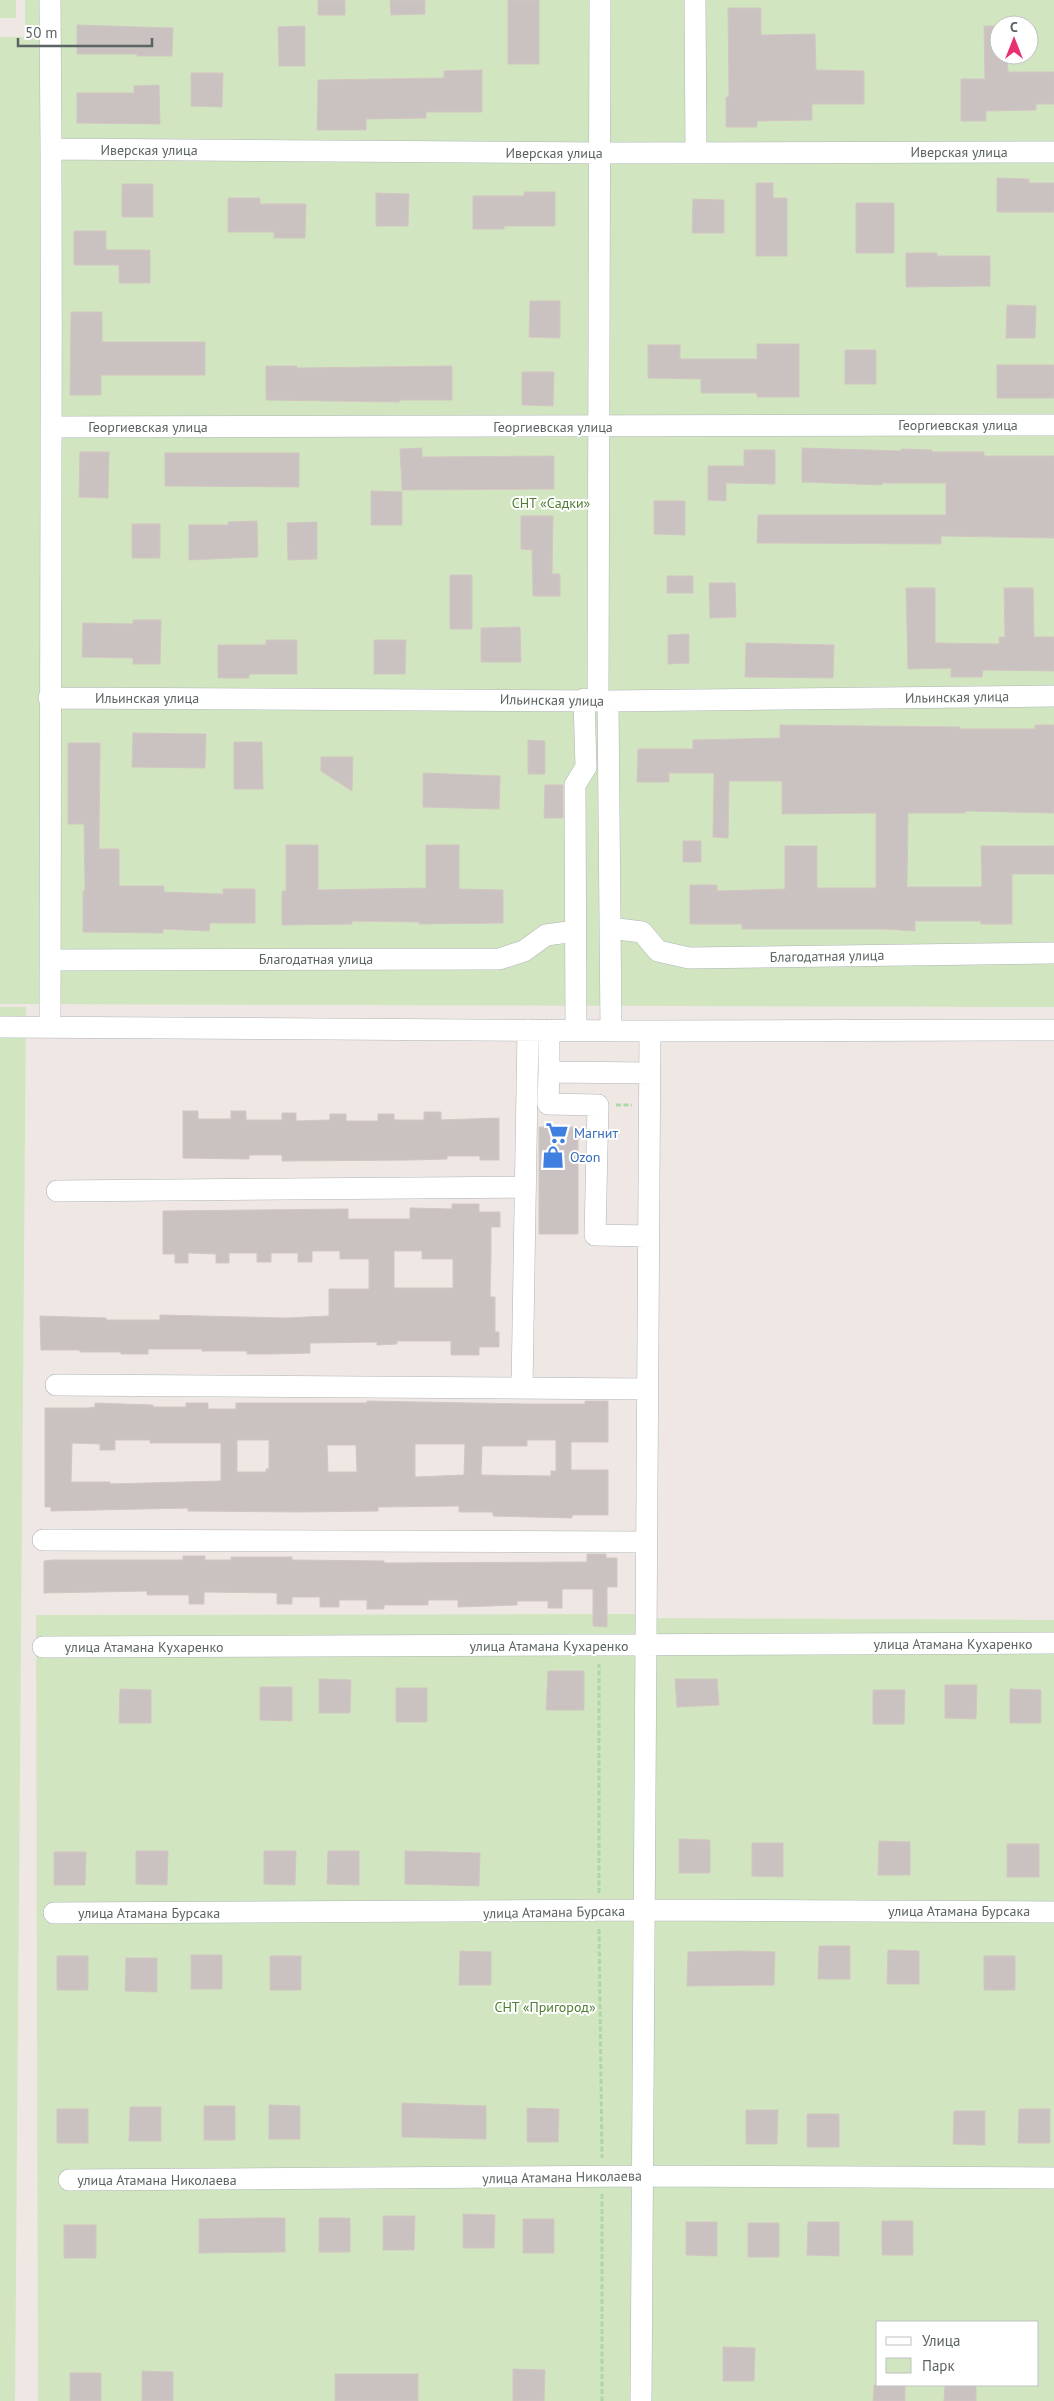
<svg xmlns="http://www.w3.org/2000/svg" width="1054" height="2401" font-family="'PT Sans',sans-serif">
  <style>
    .green { fill: #d1e6c0; fill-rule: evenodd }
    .building { fill: #cac2c1; stroke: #d3c6c2; fill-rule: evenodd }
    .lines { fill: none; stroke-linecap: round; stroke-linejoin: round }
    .minor-casing { stroke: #afb5b6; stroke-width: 22 }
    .path { stroke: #add8a4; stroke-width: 3; stroke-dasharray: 5 2.5; stroke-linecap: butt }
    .minor { stroke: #fff; stroke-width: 21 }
    .labels { text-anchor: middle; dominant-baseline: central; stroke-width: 4; stroke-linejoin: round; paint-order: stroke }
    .street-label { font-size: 14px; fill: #5c6364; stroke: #fff }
    .park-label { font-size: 14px; fill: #507d33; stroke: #fff }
    .shop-label { font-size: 14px; fill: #366cbe; stroke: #fff; text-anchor: start }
  </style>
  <rect width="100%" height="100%" fill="#eee7e4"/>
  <path class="green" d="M0 0H16V18H0Z
    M25 0H1054V1007L0 1004V37H25ZM999 25H1029V55H999Z
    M0 1007H26L15 2401H0Z
    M635 1614 646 1618 1054 1620V2401H38L36 1615ZM878 2322H1038V2385H878Z"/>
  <path class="building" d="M318 0H345V15H318Z
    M390 0H425V14L391 15Z
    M508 0H539V64H508Z
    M728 8H761V35L815 34 816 70 864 71V104H812V120L757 121V127H726V97H729Z
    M77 25 173 28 172 56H137V54H77Z
    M305 26V66H279L278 27Z
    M984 26H999V55H1007L1008 72H1054V104H1036V110L986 111V121H961V79H985Z
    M482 70V112H426V118L366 119V130H317L318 80 444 78V71Z
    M191 73H223L222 107 191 106Z
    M159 85 160 124 77 123V93H134V86Z
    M997 178 1029 179V183H1054V212H997Z
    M756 183H773V198H787V256H756Z
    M122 184H153V217H122Z
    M524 192H555V226H504V229H473V196H524Z
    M376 193 409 194 408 226H376Z
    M228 198H260V204H306L305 238H274V232H228Z
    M693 199 724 200V233H692Z
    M856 203H894V253H856Z
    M74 231H106V250H150V283H119V265H74Z
    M906 253H937V256H990V286L906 287Z
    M530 301H560V338L529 337Z
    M1007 305 1036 306 1035 338H1006Z
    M71 312H102V342H205V375H101V395H70Z
    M757 344H799V397H757V393H701V379L648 378V345H680V359H757Z
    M845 350H876V384H845Z
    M997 365H1054V398H997Z
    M266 366H297V368L452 366V400H400L399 402 266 400Z
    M522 372H554L553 406 522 405Z
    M422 448V457L554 456V489L402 490 400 449Z
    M802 448 901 451V449L932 450V452H984V456H1054V538L941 536V544L757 543 758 515H946V483H882V485L802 482Z
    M744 450H775V484L726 483V501L708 500V466H744Z
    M80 452H109L108 498 79 497Z
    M165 453H299V487L165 486Z
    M371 491 402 492V525H371Z
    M654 501H685V535L654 534Z
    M521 516H553L552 574H560V596H533L532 550 521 549Z
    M257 521 258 557 189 560V525H228V522Z
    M317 522V559L288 560 287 523Z
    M132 524H160V558H132Z
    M450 575H472V629H450Z
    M667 576H693V593H667Z
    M709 583H735L736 617 710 618Z
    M906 588H935V643L999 644V637H1005L1004 588H1033L1034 637H1054V671L983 670 982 677H951V668L908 669Z
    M133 620H161L160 664H133V658L82 657 83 623 133 624Z
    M520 627 521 662H481V628Z
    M689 634V663L668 664V635Z
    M266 640H297V674H249V678H218V645H266Z
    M374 640H406L405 674H374Z
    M746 643 834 645 833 678 745 677Z
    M780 725 960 727 959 729H1035V725H1054V813L965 811V813H908L907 887H982L981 846H1054V874H1012V924H981V921H915V931L886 929H742V924H690V885H717V891L785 889V846H817V888H876V813L782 814V781H729L728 838 713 837 714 773H669V782H637L638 749H693V740L780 738Z
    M133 733 206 734 205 768 132 767Z
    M528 740 545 741V774H528Z
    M234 742H262L263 789H234Z
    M68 743H100L99 849H119V886H164V892L223 894V889H255V923H210L209 931 163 929V933L83 932V891H85L84 824H68Z
    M321 757H353L352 791 321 771Z
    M423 773 500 776 499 809 423 807Z
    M545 785H563V818H544Z
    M683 841H701V862H683Z
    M286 845H318V890L426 888V845H459V889L503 890V923L419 924V922L352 921V924L282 925V891H286Z
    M183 1111H198V1119H231V1111H246V1120H282V1113H296V1121L330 1120V1114H346V1121H378V1114H394V1120H424V1112H441V1120L499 1118V1160H480V1156H447V1159L411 1160 282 1161V1155H249V1159L183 1158Z
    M539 1127H578V1234H539Z
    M452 1204H479V1212H500V1227H491V1254L490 1297H495V1332H499V1347H479V1355H451V1341H397V1344L377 1345V1342L310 1343V1353L271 1354H247V1351H202V1349H148V1354H121V1352H80V1350H41L40 1316 106 1318V1320H160V1315L286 1318 329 1316V1289H369V1259H340V1251H312V1262H298V1253H271V1262H257V1253H229V1263H216V1254L188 1253V1263H175V1254H163V1211L348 1209V1219H410V1208L452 1209ZM394 1251H422V1259H453V1288H394Z
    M367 1401 527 1404H585V1401H608V1442H571V1470H608V1515H572V1518L493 1516V1512H459V1506L378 1507V1511L298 1512 188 1511V1508L51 1511V1507H45V1408H88L95 1407V1403L153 1405V1407H186V1403H208V1409H236V1403H367ZM115 1440H150V1443H221V1481L110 1484V1482H71L72 1443 100 1444V1450H115ZM237 1440H269V1469H266V1472H237ZM527 1440H556V1471H551V1476L481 1475 482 1446H527ZM415 1444H465L464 1475 415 1477ZM327 1445H356L357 1472H328Z
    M587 1554H606V1558H617V1587H607V1627L593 1626V1589H562V1608H548V1601H517V1605L458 1607V1600H428V1605H384V1609H367V1600H339V1607H320V1597H292V1604H277V1593L204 1592V1604H189V1595H147V1591L44 1593V1561L53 1560H183V1556H205V1560H231V1557H292V1560L384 1561V1563L587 1562Z
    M548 1671H584V1710H546Z
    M319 1679 351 1680 350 1713H319Z
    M675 1679H717L719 1705 677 1707Z
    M945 1685H977L976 1719 945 1718Z
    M260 1687H292V1721L260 1720Z
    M396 1688H427V1722H396Z
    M120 1689 151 1690V1723H119Z
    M1010 1689 1041 1690V1723H1010Z
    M873 1690H905L904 1724H873Z
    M679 1839 710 1840V1873H679Z
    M879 1841 910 1842V1875H878Z
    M752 1843H783V1877L752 1876Z
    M1007 1844H1039V1877H1007Z
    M136 1851H168L167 1885 136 1884Z
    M264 1851H296L295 1885 264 1884Z
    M328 1851H359V1885L327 1884Z
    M405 1851 480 1853 479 1886 405 1884Z
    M54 1852H86L85 1885H54Z
    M819 1946H850V1979H818Z
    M888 1950 919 1951V1984H887Z
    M460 1951 491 1952V1985H459Z
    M743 1951 775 1952 774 1985 687 1986 688 1952Z
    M191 1955H222V1989H191Z
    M57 1956H88V1990H57Z
    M270 1956H301V1990H270Z
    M984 1956H1015V1990H984Z
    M126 1958H157V1992L125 1991Z
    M402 2103 486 2106V2139L402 2137Z
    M269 2105 300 2106V2139H269Z
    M204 2106H235V2140H204Z
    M130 2107H161V2141H129Z
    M527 2108 559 2109 558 2142H527Z
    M57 2109H88V2143H57Z
    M1019 2109H1050V2143H1018Z
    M746 2110H778L777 2144H746Z
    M954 2111H985V2145L953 2144Z
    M807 2114H839V2147H807Z
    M463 2214 495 2215 494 2248H463Z
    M383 2216H415L414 2250H383Z
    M254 2218H285V2252L199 2253V2219Z
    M319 2218H350V2252H319Z
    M523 2219H554V2253H523Z
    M882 2221H913V2255H882Z
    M686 2222H717V2256L686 2255Z
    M808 2222H839V2256L807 2255Z
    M748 2223H779V2257H748Z
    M64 2225H96V2258H64Z
    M723 2347 755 2348 754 2381H723Z
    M513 2369 545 2370 544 2401H513Z
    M142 2371 173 2372V2401H142Z
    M70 2373H101V2401H70Z
    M335 2374H418V2401H335Z
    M874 2385H905V2401H873Z
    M945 2385H976V2401H944Z"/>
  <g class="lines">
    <defs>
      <path id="minor" d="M50 0 51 149
        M695 0 696 153
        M52 427 1054 425
        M49 698 608 701 1054 696
        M598 700 600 0
        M608 701 611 1031
        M610 928 642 932 658 951 689 958 1054 953
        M50 960 499 959 524 951 546 935 575 931
        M0 1027 650 1031 1054 1030
        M50 1028C50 735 52 442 51 149L600 153 1054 152
        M576 1031 575 785 586 767 584 699
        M549 1072V1030
        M57 1191 525 1187
        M648 1236 595 1235 598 1105 548 1104 549 1072 650 1073
        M56 1385 648 1389
        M522 1388 528 1030
        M43 1540 647 1542
        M43 1647 1054 1643
        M54 1913 643 1910 1054 1912
        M69 2180 644 2176 1054 2178
        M641 2401 650 1031"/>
    </defs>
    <use href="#minor" class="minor-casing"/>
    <path class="path" d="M616 1105H632
      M599 1893V1664
      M599 1929 602 2158
      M602 2194V2401"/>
    <use href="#minor" class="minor"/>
  </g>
  <defs>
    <symbol id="supermarket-bare" viewBox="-9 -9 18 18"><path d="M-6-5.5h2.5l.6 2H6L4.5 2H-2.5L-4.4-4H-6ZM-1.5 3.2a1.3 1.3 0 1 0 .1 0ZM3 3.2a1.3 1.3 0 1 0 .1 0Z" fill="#3f7fe0" stroke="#fff" stroke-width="2.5" paint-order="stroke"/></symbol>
    <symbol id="shop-bare" viewBox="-9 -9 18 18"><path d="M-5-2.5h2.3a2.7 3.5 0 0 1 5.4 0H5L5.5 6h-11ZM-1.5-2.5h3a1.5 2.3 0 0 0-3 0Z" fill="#3f7fe0" stroke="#fff" stroke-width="2.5" paint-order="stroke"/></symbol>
  </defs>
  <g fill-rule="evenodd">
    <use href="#supermarket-bare" x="541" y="1117" width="32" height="32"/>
    <use href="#shop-bare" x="537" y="1141" width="32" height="32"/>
  </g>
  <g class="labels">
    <g class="street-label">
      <text x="149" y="150">Иверская улица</text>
      <text x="959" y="152">Иверская улица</text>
      <text x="554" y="153">Иверская улица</text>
      <text x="958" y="425">Георгиевская улица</text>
      <text x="148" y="427">Георгиевская улица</text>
      <text x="553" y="427">Георгиевская улица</text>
      <text transform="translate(957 697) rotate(-1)">Ильинская улица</text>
      <text x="147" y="698">Ильинская улица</text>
      <text transform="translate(552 700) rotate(1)">Ильинская улица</text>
      <text transform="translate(827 956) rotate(-1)">Благодатная улица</text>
      <text x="316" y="959">Благодатная улица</text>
      <text x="953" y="1644">улица Атамана Кухаренко</text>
      <text x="549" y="1646">улица Атамана Кухаренко</text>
      <text x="144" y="1647">улица Атамана Кухаренко</text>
      <text x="959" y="1911">улица Атамана Бурсака</text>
      <text transform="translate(554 1912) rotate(-1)">улица Атамана Бурсака</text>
      <text x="149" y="1913">улица Атамана Бурсака</text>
      <text transform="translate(562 2177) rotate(-1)">улица Атамана Николаева</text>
      <text x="157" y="2180">улица Атамана Николаева</text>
    </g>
    <g class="park-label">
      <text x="551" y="503">СНТ «Садки»</text>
      <text x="545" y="2007">СНТ «Пригород»</text>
    </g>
    <g class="shop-label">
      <text x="574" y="1133">Магнит</text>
      <text x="570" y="1157">Ozon</text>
    </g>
  </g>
  <rect x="876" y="2321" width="162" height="65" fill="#ffffff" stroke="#bec1c1"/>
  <rect x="886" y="2337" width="25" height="8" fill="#ffffff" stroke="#bec1c1"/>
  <text x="922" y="2346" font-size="15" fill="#5c6364">Улица</text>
  <rect x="886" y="2358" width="25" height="15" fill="#d1e6c0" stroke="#bec1c1"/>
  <text x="922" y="2371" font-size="15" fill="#5c6364">Парк</text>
  <g transform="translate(1014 40)"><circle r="24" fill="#ffffff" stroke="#bec1c1"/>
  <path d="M0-4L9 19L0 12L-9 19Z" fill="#e83074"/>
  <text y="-8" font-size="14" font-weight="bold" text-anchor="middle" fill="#5c6364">С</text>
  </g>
  <path d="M18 38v8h134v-8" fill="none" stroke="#5c6364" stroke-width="2.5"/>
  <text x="25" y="38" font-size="15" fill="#5c6364" stroke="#ffffff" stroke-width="4" paint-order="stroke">50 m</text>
</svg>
